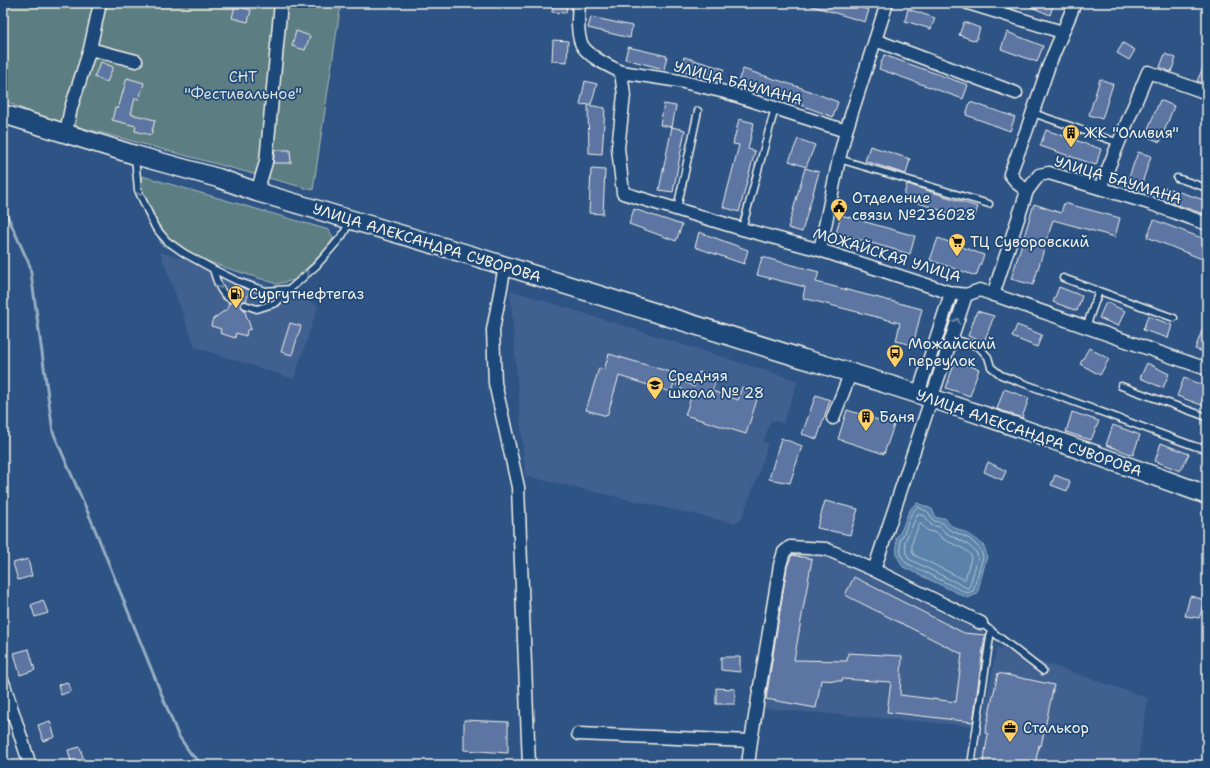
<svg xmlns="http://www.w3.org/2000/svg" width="1210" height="768" font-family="'Shantell Sans',sans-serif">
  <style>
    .built { fill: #406190 }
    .green { fill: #5c7e83; stroke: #a8b8b6 }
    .water { fill: #5a82aa; stroke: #98aec3 }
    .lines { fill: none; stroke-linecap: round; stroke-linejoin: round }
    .shore { stroke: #b6c5cf; stroke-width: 1 }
    .stream { stroke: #98aec3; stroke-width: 3 }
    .building { fill: #5c75a2; stroke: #f4f1e8 }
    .lane-casing { stroke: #f4f1e8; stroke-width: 9 }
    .street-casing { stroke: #f4f1e8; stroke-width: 15 }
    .primary-casing { stroke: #f4f1e8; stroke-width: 21 }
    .lane { stroke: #1f4a7a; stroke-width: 6 }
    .street { stroke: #1f4a7a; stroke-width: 12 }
    .primary { stroke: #1f4a7a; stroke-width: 18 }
    .oneway { stroke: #748da6 }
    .labels { text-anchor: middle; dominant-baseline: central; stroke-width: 3.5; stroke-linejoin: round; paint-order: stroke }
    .park-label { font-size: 15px; fill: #dde0d9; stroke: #1f4a7a }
    .street-label { font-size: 15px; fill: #f4f1e8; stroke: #1f4a7a }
    .poi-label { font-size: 15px; fill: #f4f1e8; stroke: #1f4a7a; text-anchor: start }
  </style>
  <rect width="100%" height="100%" fill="#2e5485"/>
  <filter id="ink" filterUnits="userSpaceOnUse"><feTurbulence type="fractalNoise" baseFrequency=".025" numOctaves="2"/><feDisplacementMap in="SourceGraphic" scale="8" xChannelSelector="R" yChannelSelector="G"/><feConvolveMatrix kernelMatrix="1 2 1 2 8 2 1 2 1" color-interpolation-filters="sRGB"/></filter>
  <g filter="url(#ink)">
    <path class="built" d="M160 252 295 293 318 306 294 379 195 347Z
      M510 290 798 381 783 423 771 420 763 442 768 443 759 473 741 520 733 523 525 476Z
      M792 551 830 556 951 618 984 631 972 726 762 708Z
      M997 647 1148 698 1137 765H974Z"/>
    <path class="green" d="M3 3H341L313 190 39 116 3 100Z
      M142 176 329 230 333 238 328 247 295 280 277 284 227 268 162 245 148 216 139 192Z"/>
    <path class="water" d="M917 503 932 509 936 518H945L950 525 972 536 984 546 987 556 977 594 968 598 903 567 897 556 896 538C906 528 904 511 917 503Z"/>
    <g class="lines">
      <path class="shore" d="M918 507 928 512 934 521 943 523 948 529 970 539 980 549 983 557 973 591 967 593 906 563 901 555 900 540C908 531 907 513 918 507Z
        M918 514 925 516 931 525 940 527 946 533 967 544 976 552 978 557 969 588H967L909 559 906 553 905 542Z
        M921 524 928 531 937 533 943 539 964 549 971 555V558L965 579H963L914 555C908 545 916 534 919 525Z"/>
      <path class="stream" d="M3 206 30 266 53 432 92 522 178 735 191 754 201 763V765"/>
    </g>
    <path class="building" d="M553 3H567L566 13 552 12Z
      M809 3H846L869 10 865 22 809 5Z
      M1022 3H1054L1050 15Z
      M235 6 251 10 248 22 232 18Z
      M908 9 935 18 931 29 905 21Z
      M591 17 632 26 630 38 588 28Z
      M964 22 980 28 976 41 959 35Z
      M296 31 310 36 305 50 292 46Z
      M1007 32 1043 46 1037 62 1001 49Z
      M553 40 568 41 567 62 552 61Z
      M1123 43 1135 50 1129 60 1117 53Z
      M628 47 667 56 664 69 625 59Z
      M1165 54 1176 58 1171 72 1160 67Z
      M884 55 968 85 963 99 879 69Z
      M684 57 724 69 720 82 680 70Z
      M1207 59V85L1197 81Z
      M101 62 113 67 107 82 94 77Z
      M743 69 799 87 838 102 833 117 793 102 794 100 738 81Z
      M127 78 144 83 139 99 135 98 131 114 155 120 151 135 135 131 136 126 112 120 115 108 118 109Z
      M1100 79 1113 84 1102 119 1089 115Z
      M585 81 597 84 591 104 580 105Z
      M1160 100 1174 106 1160 142 1145 136Z
      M970 102 1015 117 1010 131 966 115Z
      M664 104 676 106 672 127 660 125Z
      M588 105 605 108 602 154 589 153Z
      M739 119 754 123 748 149 755 151 739 212 723 207 739 145 733 144Z
      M672 127 685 130 673 192 659 190Z
      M1046 130 1101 149 1096 165 1040 146Z
      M798 139 815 145 806 167 789 161Z
      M870 146 910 159 906 174 865 161Z
      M275 150H290L291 163H273Z
      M1138 152 1151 156 1139 192 1125 188Z
      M805 168 819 172 802 232 788 228Z
      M591 169 605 170 603 214 589 213Z
      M907 184 978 207 973 221 903 198Z
      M1164 187 1207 201V215L1160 199Z
      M1064 203 1120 218 1115 237 1053 220 1033 285 1011 279 1034 204 1061 213Z
      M634 209 682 225 676 241 629 224Z
      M841 215 915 236 910 254 836 233Z
      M1154 220 1207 240V261L1147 237Z
      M699 232 748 250 744 264 695 247Z
      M938 238 984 255 976 276 930 260Z
      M762 257 819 272 816 282 922 309 913 345 896 341 900 323 803 298 805 287 757 275Z
      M235 285 250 290 246 301H242L241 306 244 309 251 329 247 330 246 336 236 333 235 338 220 333 221 329 211 326 213 319 227 309 229 303 235 301V297L232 294Z
      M1059 287 1082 296 1077 311 1053 302Z
      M1106 302 1125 311 1118 326 1099 318Z
      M977 311 994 316 984 342 968 336Z
      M1148 316 1172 325 1168 338 1143 330Z
      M1206 320H1207V353L1195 349Z
      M290 323 301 326 292 355 281 352Z
      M1017 325 1042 335 1037 347 1012 337Z
      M1089 348 1109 359 1100 375 1080 364Z
      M609 354 677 374 671 392 619 376 607 416 586 410 599 368 604 370Z
      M955 361 979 369 970 396 946 388Z
      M1147 363 1169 374 1163 388 1140 378Z
      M699 372 717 378 712 391 738 400 742 387 759 393 746 434 685 415 692 395 676 385 680 379 694 387Z
      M1184 378 1207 387V407L1177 396Z
      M1004 389 1029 398 1022 418 997 409Z
      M816 395 830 400 817 439 802 434Z
      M847 410 894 425 884 454 838 439Z
      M1072 412 1099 421 1091 440 1066 432Z
      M1113 425 1140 435 1133 455 1106 445Z
      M781 438 802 446 790 483 769 479Z
      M1161 443 1189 454 1180 471 1155 461Z
      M988 462 1006 471 1002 480 984 472Z
      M1055 475 1070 481 1067 491 1051 485Z
      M825 501 858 509 850 535 817 528Z
      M792 555 812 559 794 660 847 661 848 653 902 656 900 695 956 702 962 654 845 595 854 577 964 633 985 635 973 722 887 712 891 682 842 679V681L821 680 816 708 766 699 787 567Z
      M28 559 32 576 18 580 13 563Z
      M1190 596 1206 600 1199 618 1185 616Z
      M43 600 48 613 35 617 31 605Z
      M29 649 35 670 20 675 14 653Z
      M721 657H740V672L721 670Z
      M998 673 1054 685 1041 746 1039 745 1035 765H983L988 734 985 733Z
      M67 682 71 691 61 695 58 685Z
      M716 688 735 689V704H716Z
      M464 720 508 722V753L464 750Z
      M50 721 55 737 43 741 38 725Z
      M80 747 85 765H72L68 750Z"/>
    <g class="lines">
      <defs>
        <path id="lane" d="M1033 113 1119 143
          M135 157 138 190 155 227 167 241 184 253 213 269 237 281 265 291 290 289 316 266 342 236 350 222
          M839 159 989 204
          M1177 178 1207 188
          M677 209 698 111
          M742 229 775 108
          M213 269C216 279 220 295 231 299
          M1063 278 1174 318
          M245 305 257 309 276 303 290 289
          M1086 327 1099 291
          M951 338 979 347 988 357 991 367 1001 375 1194 446 1202 448 1207 444
          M1121 386 1207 417
          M981 623 1043 671
          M971 765 991 630"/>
        <path id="street" d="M579 3C578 15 576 39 584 48 593 59 609 66 621 72L624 95 618 148 623 193 742 229 820 250 951 293 966 295 980 290 1207 369
          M968 3 1062 32
          M875 40 1016 93
          M90 49 100 3
          M621 72 679 81 725 92 846 131
          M66 132 71 108 90 49 136 61
          M1100 188 1148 72 1207 93
          M1027 191 1018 184 1010 174 1026 132 1049 65 1075 3
          M257 192 266 162 281 3
          M820 250 839 159 846 131 887 3
          M505 266 493 330 495 383 518 487 529 765
          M993 295 1027 191 1039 175 1049 173 1149 203 1207 224
          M918 394 951 293
          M833 418 851 372
          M874 570 966 295
          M3 682 30 765
          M578 734 751 741
          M748 765 751 741 780 565 784 552 790 547 826 549 874 570 981 623"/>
        <path id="primary" d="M3 114 135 155 218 178 257 192 470 255 804 359C940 398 1074 447 1207 495"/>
      </defs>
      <use href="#lane" class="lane-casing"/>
      <use href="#street" class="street-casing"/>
      <use href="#primary" class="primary-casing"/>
      <use href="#lane" class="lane"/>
      <use href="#street" class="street"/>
      <use href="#primary" class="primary"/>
    </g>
    <defs><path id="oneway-chevron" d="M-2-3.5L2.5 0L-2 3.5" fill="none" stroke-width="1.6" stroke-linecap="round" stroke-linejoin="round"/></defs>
    <g class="oneway">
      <use href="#oneway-chevron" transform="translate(140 193) rotate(69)"/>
      <use href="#oneway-chevron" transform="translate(307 273) rotate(-42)"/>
      <use href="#oneway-chevron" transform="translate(220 286) rotate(60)"/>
      <use href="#oneway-chevron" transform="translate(957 321) rotate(-71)"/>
    </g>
  </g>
  <defs>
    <symbol id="building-pin" viewBox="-11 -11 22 30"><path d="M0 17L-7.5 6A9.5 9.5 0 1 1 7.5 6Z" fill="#ffd166" stroke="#1f4a7a"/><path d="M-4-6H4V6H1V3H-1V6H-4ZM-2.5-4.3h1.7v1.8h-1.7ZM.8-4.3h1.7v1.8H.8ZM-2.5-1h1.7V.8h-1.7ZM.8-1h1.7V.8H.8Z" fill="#111"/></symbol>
    <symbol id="civic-pin" viewBox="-11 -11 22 30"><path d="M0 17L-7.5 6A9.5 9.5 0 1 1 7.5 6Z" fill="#ffd166" stroke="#1f4a7a"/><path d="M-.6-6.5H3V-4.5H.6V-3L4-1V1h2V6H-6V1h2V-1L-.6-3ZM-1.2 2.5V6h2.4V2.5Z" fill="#111"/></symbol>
    <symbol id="supermarket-pin" viewBox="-11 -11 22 30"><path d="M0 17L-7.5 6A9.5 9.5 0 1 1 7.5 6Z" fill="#ffd166" stroke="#1f4a7a"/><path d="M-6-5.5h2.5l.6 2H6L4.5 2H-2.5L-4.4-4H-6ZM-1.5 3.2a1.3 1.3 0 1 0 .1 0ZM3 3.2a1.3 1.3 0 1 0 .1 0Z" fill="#111"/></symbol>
    <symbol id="fuel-pin" viewBox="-11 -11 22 30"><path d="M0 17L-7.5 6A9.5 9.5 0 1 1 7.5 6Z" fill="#ffd166" stroke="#1f4a7a"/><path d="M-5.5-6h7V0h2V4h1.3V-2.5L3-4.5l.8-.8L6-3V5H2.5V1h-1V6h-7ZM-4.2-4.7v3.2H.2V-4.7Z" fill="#111"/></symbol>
    <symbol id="bus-pin" viewBox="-11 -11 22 30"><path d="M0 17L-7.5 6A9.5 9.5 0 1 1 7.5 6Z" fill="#ffd166" stroke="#1f4a7a"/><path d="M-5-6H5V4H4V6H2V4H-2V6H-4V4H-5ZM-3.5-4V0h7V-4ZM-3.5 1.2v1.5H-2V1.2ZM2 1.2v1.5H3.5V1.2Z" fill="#111"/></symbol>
    <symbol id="school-pin" viewBox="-11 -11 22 30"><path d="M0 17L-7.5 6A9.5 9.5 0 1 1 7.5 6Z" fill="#ffd166" stroke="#1f4a7a"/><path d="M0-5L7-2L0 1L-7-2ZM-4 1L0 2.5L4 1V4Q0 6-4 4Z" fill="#111"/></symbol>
    <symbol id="office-pin" viewBox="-11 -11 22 30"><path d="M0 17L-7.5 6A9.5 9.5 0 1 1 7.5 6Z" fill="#ffd166" stroke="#1f4a7a"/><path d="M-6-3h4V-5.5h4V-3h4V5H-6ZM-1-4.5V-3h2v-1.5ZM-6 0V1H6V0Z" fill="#111"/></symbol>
  </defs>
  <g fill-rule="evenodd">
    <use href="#building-pin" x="1061" y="123" width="20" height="27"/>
    <use href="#civic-pin" x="829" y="197" width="20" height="27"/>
    <use href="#supermarket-pin" x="947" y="232" width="20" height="27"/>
    <use href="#fuel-pin" x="226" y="284" width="20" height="27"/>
    <use href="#bus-pin" x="885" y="343" width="20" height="27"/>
    <use href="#school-pin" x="645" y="375" width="20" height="27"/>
    <use href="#building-pin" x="856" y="407" width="20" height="27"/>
    <use href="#office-pin" x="1000" y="718" width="20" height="27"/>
  </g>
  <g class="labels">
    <g class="park-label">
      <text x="243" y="77">СНТ<tspan x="243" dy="17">"Фестивальное"</tspan></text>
    </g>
    <g class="street-label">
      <text transform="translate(738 83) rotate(15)">УЛИЦА БАУМАНА</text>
      <text transform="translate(1118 180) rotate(17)">УЛИЦА БАУМАНА</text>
      <text transform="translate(427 243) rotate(17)">УЛИЦА АЛЕКСАНДРА СУВОРОВА</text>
      <text transform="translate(887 255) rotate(17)">МОЖАЙСКАЯ УЛИЦА</text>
      <text transform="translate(1029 433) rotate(19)">УЛИЦА АЛЕКСАНДРА СУВОРОВА</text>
    </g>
    <g class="poi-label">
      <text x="1084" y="133">ЖК "Оливия"</text>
      <text x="852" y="198">Отделение<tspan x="852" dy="17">связи №236028</tspan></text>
      <text x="970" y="242">ТЦ Суворовский</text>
      <text x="249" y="294">Сургутнефтегаз</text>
      <text x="908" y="344">Можайский<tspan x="908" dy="17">переулок</tspan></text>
      <text x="668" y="376">Средняя<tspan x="668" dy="17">школа № 28</tspan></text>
      <text x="879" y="417">Баня</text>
      <text x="1023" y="728">Сталькор</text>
    </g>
  </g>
  <rect width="1210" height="768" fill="none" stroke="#1f4a7a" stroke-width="16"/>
  <rect x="8" y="8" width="1194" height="752" fill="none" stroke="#f4f1e8" stroke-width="1.5" filter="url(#ink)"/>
</svg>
